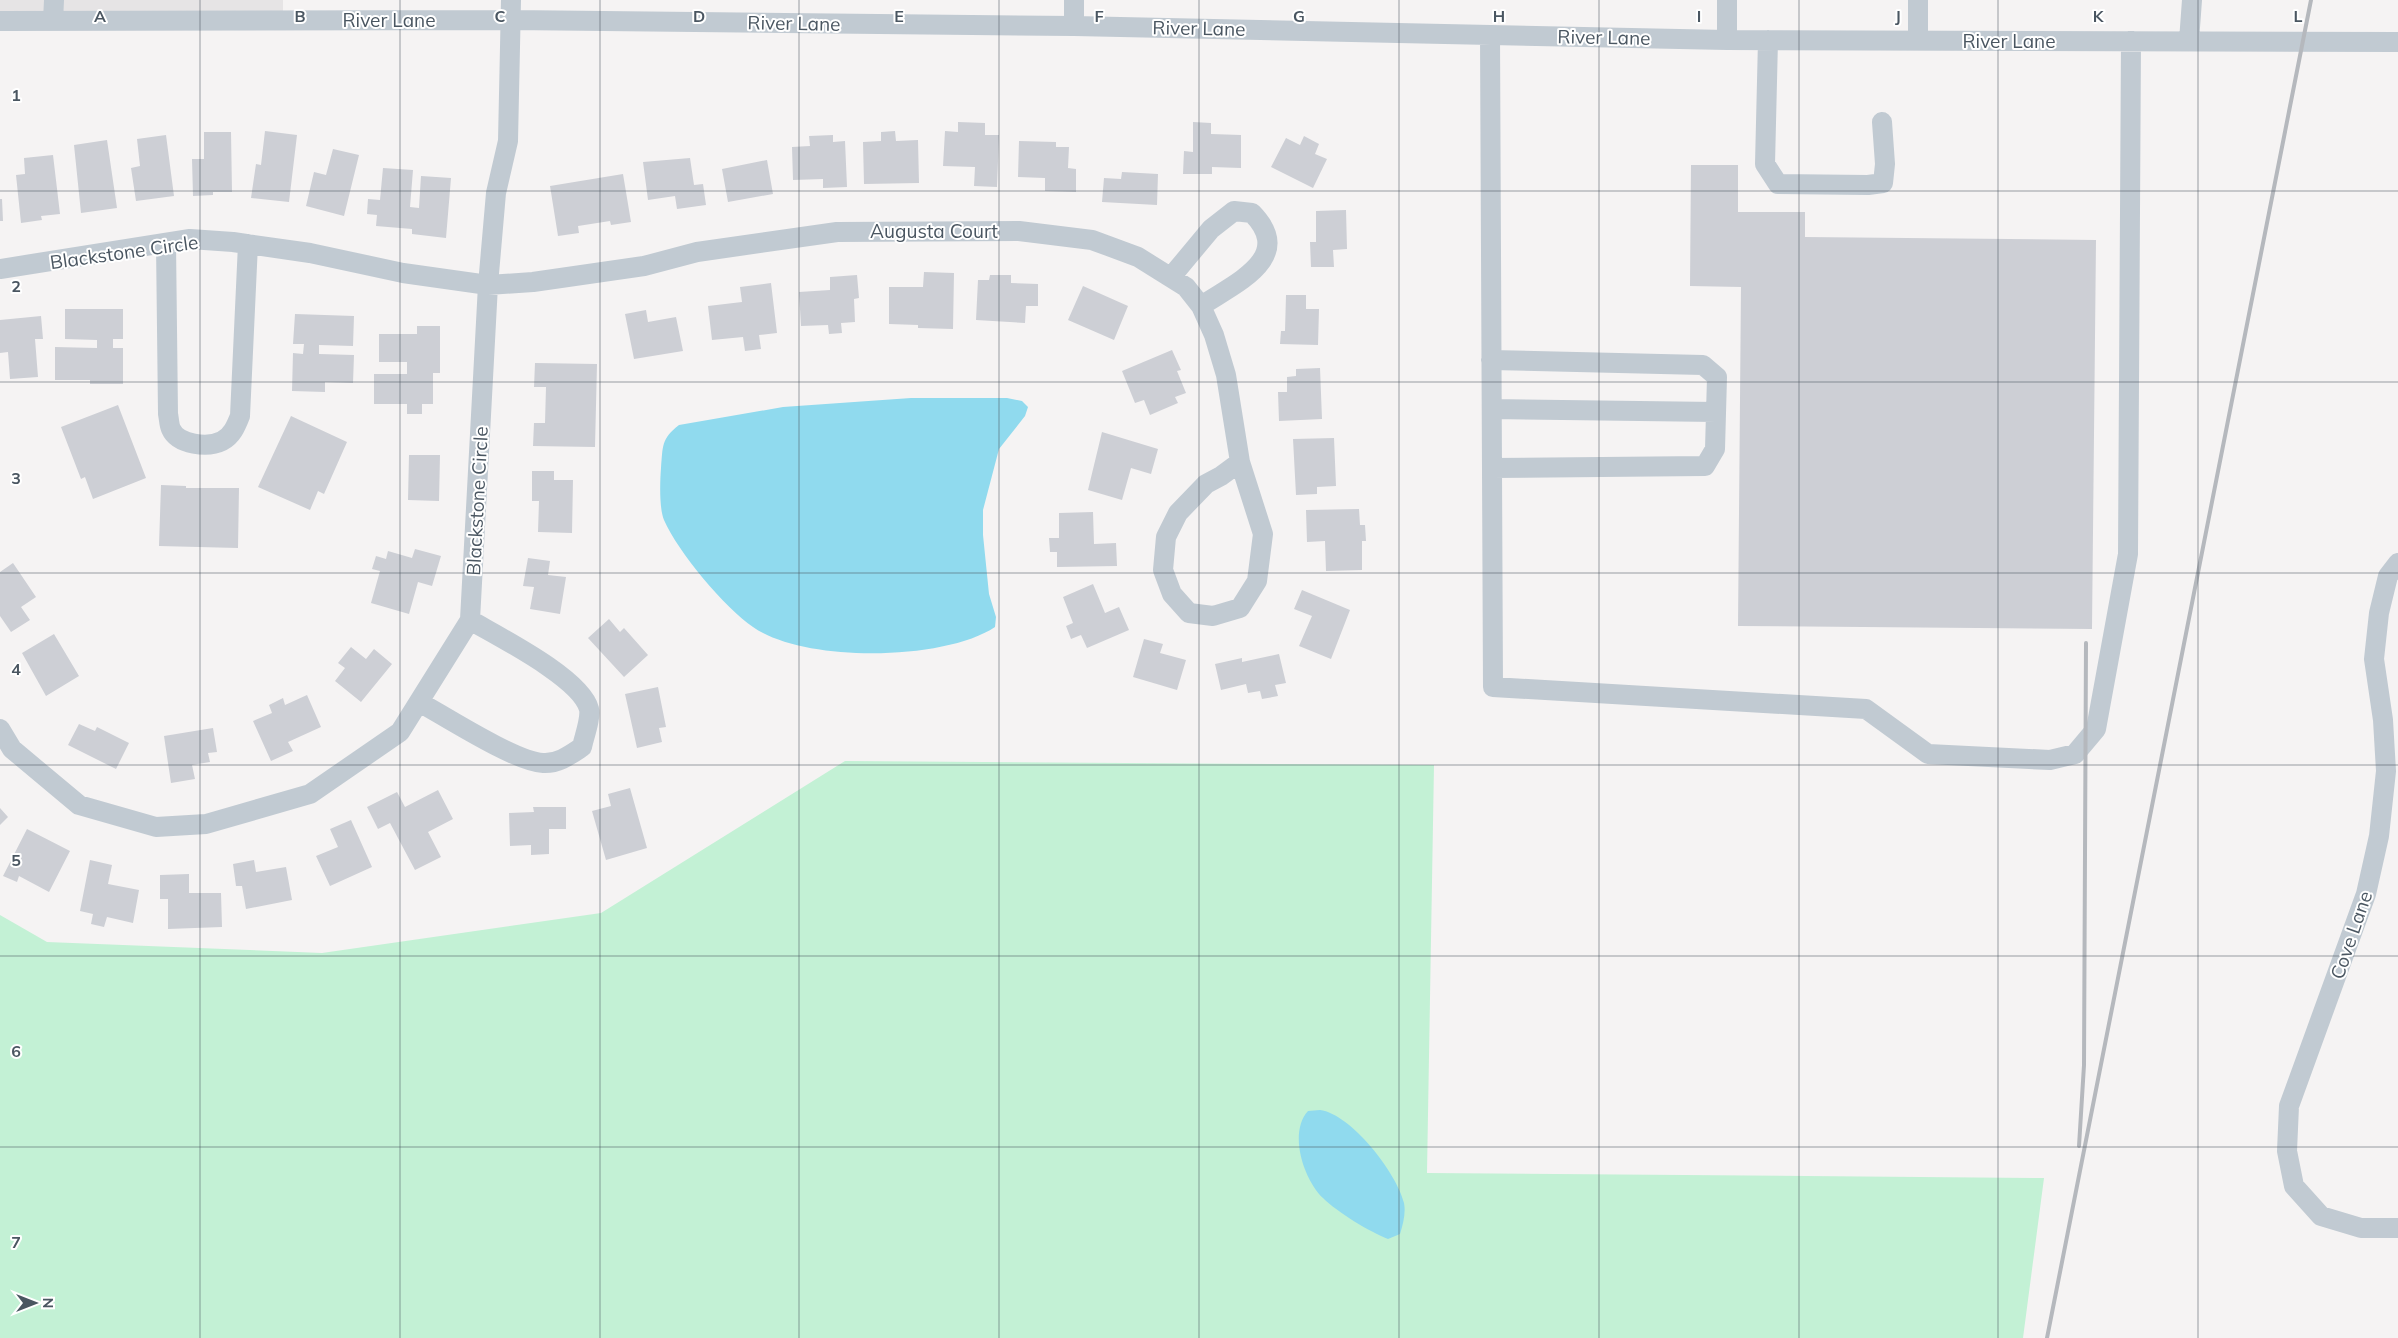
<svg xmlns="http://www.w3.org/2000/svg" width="2398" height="1338" font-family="Mulish,sans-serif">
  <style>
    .education { fill: #e6e4e5 }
    .green { fill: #c3f1d5 }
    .water { fill: #90daee }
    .building { fill: #cdcfd5 }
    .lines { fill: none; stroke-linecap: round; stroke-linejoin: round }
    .minor { stroke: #c1cad2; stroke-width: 20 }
    .rail { stroke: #b5b8bd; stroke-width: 4 }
    .grid { fill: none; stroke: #4a5661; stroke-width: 1; stroke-opacity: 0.55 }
    .labels { text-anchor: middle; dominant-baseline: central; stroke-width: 4; stroke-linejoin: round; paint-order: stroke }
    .street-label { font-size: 19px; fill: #4a5661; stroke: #fff }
    .grid-label { font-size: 16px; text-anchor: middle; font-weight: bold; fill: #4a5661; stroke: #fff; stroke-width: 4; stroke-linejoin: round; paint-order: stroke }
  </style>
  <rect width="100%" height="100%" fill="#f5f3f3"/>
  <path class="education" d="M0 0H283V20L0 21Z"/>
  <path class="green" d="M845 761 1434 765 1427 1173 2044 1178 2023 1338H0V915L47 942 322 953 601 913Z"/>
  <path class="water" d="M911 398H1007L1022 401 1028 407 1025 416 999 449 983 510V535L989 594 996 617 995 627C944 661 804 663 753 627 725 608 678 552 664 520 659 508 660 481 661 468 663 446 661 439 679 425L783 407Z
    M1320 1110C1351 1114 1397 1173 1404 1203 1406 1213 1403 1224 1400 1234L1388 1239C1370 1232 1337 1212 1323 1198 1304 1180 1288 1133 1308 1111Z"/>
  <path class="building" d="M958 122 985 123V135H999L997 187 974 186 975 167 943 166 945 131 958 132Z
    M1193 122 1211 123V134L1241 135V168L1212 167V174H1183L1184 151 1193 152Z
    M265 131 297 135 289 202 251 198 256 164 261 165Z
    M895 131 896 141 918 140 919 183 864 184 863 142 881 141V132Z
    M204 132H231L232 192H213V195L193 196 192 159H204Z
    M166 135 174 196 136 201 131 168 140 166 137 139Z
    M833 135V142L845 141 847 187 823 188V179L793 180 792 147 810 146 809 136Z
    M1304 136 1319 144 1315 154 1327 159 1313 188 1271 167 1286 138 1300 145Z
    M107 140 117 208 81 213 74 145Z
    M1019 141 1056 142V147H1069L1068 168 1076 169V192L1045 191V178L1018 177Z
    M333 149 359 155 344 216 306 206 314 172 326 175Z
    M53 155 60 214 41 216 42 220 21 223 16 175 25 174 24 158Z
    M690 158 694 185 703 184 706 205 677 209 675 196 648 200 643 162Z
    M767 160 773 194 728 202 722 169Z
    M1691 165H1738V212H1805V237L2096 240 2092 629 1738 626 1741 287 1690 286Z
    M383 168 413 170 410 207 419 208 421 176 451 178 446 238 412 234V229L376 226 377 215 367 214 368 199 380 200Z
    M1122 172 1158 174 1157 205 1102 202 1104 178 1121 179Z
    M623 174 631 222 611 225 610 221 578 226 579 233 558 236 550 186Z
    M0 199H2L3 221H0Z
    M1346 210 1347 249 1333 250 1334 267H1311L1310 242H1316V211Z
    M924 272 954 273 953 329 918 328V325L889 324V287H923Z
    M857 275 859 298 854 299 855 322 841 323 842 333 829 334 828 325 801 326 799 292 830 290V277Z
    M990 275H1011V283L1038 284V306H1026L1025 323 976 320 978 280H989Z
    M771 283 777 333 759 335 761 349 745 351 743 337 712 340 708 306 742 302 740 287Z
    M1083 286 1128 306 1114 340 1068 320Z
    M1286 295H1306V309H1319L1318 345 1280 344 1281 331H1285Z
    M65 309H123V339H113V348H123V384H90V380H55V347L97 348V340L65 339Z
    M646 310 648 322 676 317 683 351 634 359 625 314Z
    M295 314 354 316 353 346 319 345V354L354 355 353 383 325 382V392L292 391 293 353 303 354 304 344H293Z
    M41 316 43 339H35L38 377 10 379 8 352 0 353V320Z
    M417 326H440V373H433V404H422V414H407V404H374V374H407V362H379V334H417Z
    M1172 350 1181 370 1177 371 1186 393 1175 397 1178 403 1150 415 1144 400 1135 403 1122 371Z
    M535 363 597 364 595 447 533 446 534 423H545L546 387H534Z
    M1320 368 1322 419 1279 421 1278 392H1287V377L1296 376V369Z
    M118 405 146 478 93 499 85 477 81 479 61 427Z
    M291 416 347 442 324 494 318 491 310 510 258 487Z
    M1102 432 1158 449 1151 474 1131 468 1122 500 1088 490Z
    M1334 438 1336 486 1317 487V494L1296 495 1293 439Z
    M409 455H440L439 501 408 500Z
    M532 471H554V480H573L572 533 538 532 539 501H532Z
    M161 485 186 486V488H239L238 548 159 546Z
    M1359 509 1360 525H1365L1366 541H1362V570L1326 571 1325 541 1307 542 1306 510Z
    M1093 512 1094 544 1116 543 1117 566 1057 567V552H1050L1049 538H1059V513Z
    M415 549 441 556 432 586 418 582 409 614 371 603 380 571 372 569 376 556 386 559 388 551 412 558Z
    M528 558 550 561 548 575 566 577 560 614 530 609 534 587 523 586Z
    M13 563 36 597 21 607 30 620 11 632 0 616V572Z
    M1093 584 1105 613 1119 607 1129 630 1087 648 1081 635 1071 639 1066 626 1073 623 1063 597Z
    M1302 590 1350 610 1331 659 1299 646 1312 616 1294 609Z
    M609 619 620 632 624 628 648 655 624 677 588 638Z
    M54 634 79 676 46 696 22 653Z
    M1144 639 1163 644 1160 653 1186 660 1177 690 1133 677Z
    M351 647 366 659 374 649 392 664 361 702 335 681 345 668 338 663Z
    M1279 654 1286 683 1275 685 1278 696 1262 699 1260 691 1248 693 1246 684 1221 690 1215 664 1242 658V662Z
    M658 687 666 727 659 728 662 742 637 748 625 694Z
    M307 695 321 727 288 742 293 751 271 761 253 721 272 713 269 705 283 698 285 705Z
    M79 724 95 731 97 727 129 743 116 769 68 745Z
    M213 728 217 752 208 753 210 762 192 765 195 779 171 783 164 736Z
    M630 788 647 848 606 860 592 811 611 806 608 794Z
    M438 790 453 819 428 832 441 857 415 870 390 823 378 829 367 807 397 792 405 807Z
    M533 807H566V829H549V854L531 855V845L510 846 509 813 534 812Z
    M0 808 8 817 0 825Z
    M351 820 372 867 330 886 316 856 338 847 330 829Z
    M27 829 70 851 49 892 19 876 17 882 3 876Z
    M90 860 112 865 108 884 139 890 133 923 107 917 104 927 91 924 93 914 80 911Z
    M254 860 256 872 286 867 292 900 246 909 242 886H236L233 864Z
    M189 874V893H221L222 927 168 929V899H160V875Z"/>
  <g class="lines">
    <path class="minor" d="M1918 0V40
      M0 21 511 20 1074 26 1727 40 2398 42
      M53 21 54 0
      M1074 26V0
      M1490 35 1493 687 1866 709 1928 754 2050 760 2075 754 2096 729 2128 554 2131 41
      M1727 40V0
      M1768 40 1765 164 1778 184 1868 185 1883 183 1885 164 1882 122
      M2189 41 2192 0
      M166 243 168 414C169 418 169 425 171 429 178 445 208 448 222 441 232 436 236 426 240 416L248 244
      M0 269 190 239 233 242 310 253 403 273 488 285 533 282 644 266 697 252 837 232 1019 231 1092 240 1138 257 1186 287 1201 306 1214 335 1226 375 1240 462 1263 534 1257 581 1240 608 1213 616 1189 613 1172 594 1163 570 1166 537 1178 513 1206 484 1221 476 1240 462
      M1171 277 1211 229 1234 211 1252 213C1296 258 1235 283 1201 306
      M1491 360 1703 365 1717 377 1715 449 1705 466 1492 468
      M1492 409 1716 412
      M2398 563 2388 576 2379 613 2374 659 2383 720 2386 771 2379 836 2366 894 2289 1106 2287 1151 2294 1186 2321 1216 2361 1228H2398
      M419 702C446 717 516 762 543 763 558 764 570 755 582 747 584 737 591 719 589 709 581 678 499 637 470 620
      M0 729 12 749 79 805 156 827 206 824 310 794 400 732 470 620 488 285 496 193 508 141 511 0"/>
    <path class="rail" d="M2079 1146 2084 1065 2086 643
      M2047 1338 2311 0"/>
  </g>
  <path class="grid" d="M200 0V1338M400 0V1338M600 0V1338M799 0V1338M999 0V1338M1199 0V1338M1399 0V1338M1599 0V1338M1799 0V1338M1998 0V1338M2198 0V1338M0 191H2398M0 382H2398M0 573H2398M0 765H2398M0 956H2398M0 1147H2398"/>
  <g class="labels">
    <g class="street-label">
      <text x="389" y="20">River Lane</text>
      <text transform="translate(794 23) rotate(1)">River Lane</text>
      <text transform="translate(1199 28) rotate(1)">River Lane</text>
      <text transform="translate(1604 37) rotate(1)">River Lane</text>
      <text x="2009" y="41">River Lane</text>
      <text x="934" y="231">Augusta Court</text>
      <text transform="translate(124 252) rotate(-8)">Blackstone Circle</text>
      <text transform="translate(477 501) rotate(-87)">Blackstone Circle</text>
      <text transform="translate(2351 935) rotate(-71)">Cove Lane</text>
    </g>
  </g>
  <g class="grid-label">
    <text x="100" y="22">A</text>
    <text x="300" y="22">B</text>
    <text x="500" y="22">C</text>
    <text x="699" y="22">D</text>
    <text x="899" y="22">E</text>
    <text x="1099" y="22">F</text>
    <text x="1299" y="22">G</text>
    <text x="1499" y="22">H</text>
    <text x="1699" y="22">I</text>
    <text x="1898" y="22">J</text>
    <text x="2098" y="22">K</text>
    <text x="2298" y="22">L</text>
    <text x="16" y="101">1</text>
    <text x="16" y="292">2</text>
    <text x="16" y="484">3</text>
    <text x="16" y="675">4</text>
    <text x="16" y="866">5</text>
    <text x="16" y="1057">6</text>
    <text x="16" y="1248">7</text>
  </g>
  <g transform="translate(35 1303) rotate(90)" stroke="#ffffff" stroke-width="4" paint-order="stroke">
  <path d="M0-4L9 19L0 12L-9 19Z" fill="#4a5661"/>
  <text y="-8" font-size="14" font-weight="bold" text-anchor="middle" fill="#4a5661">N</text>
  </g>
</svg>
